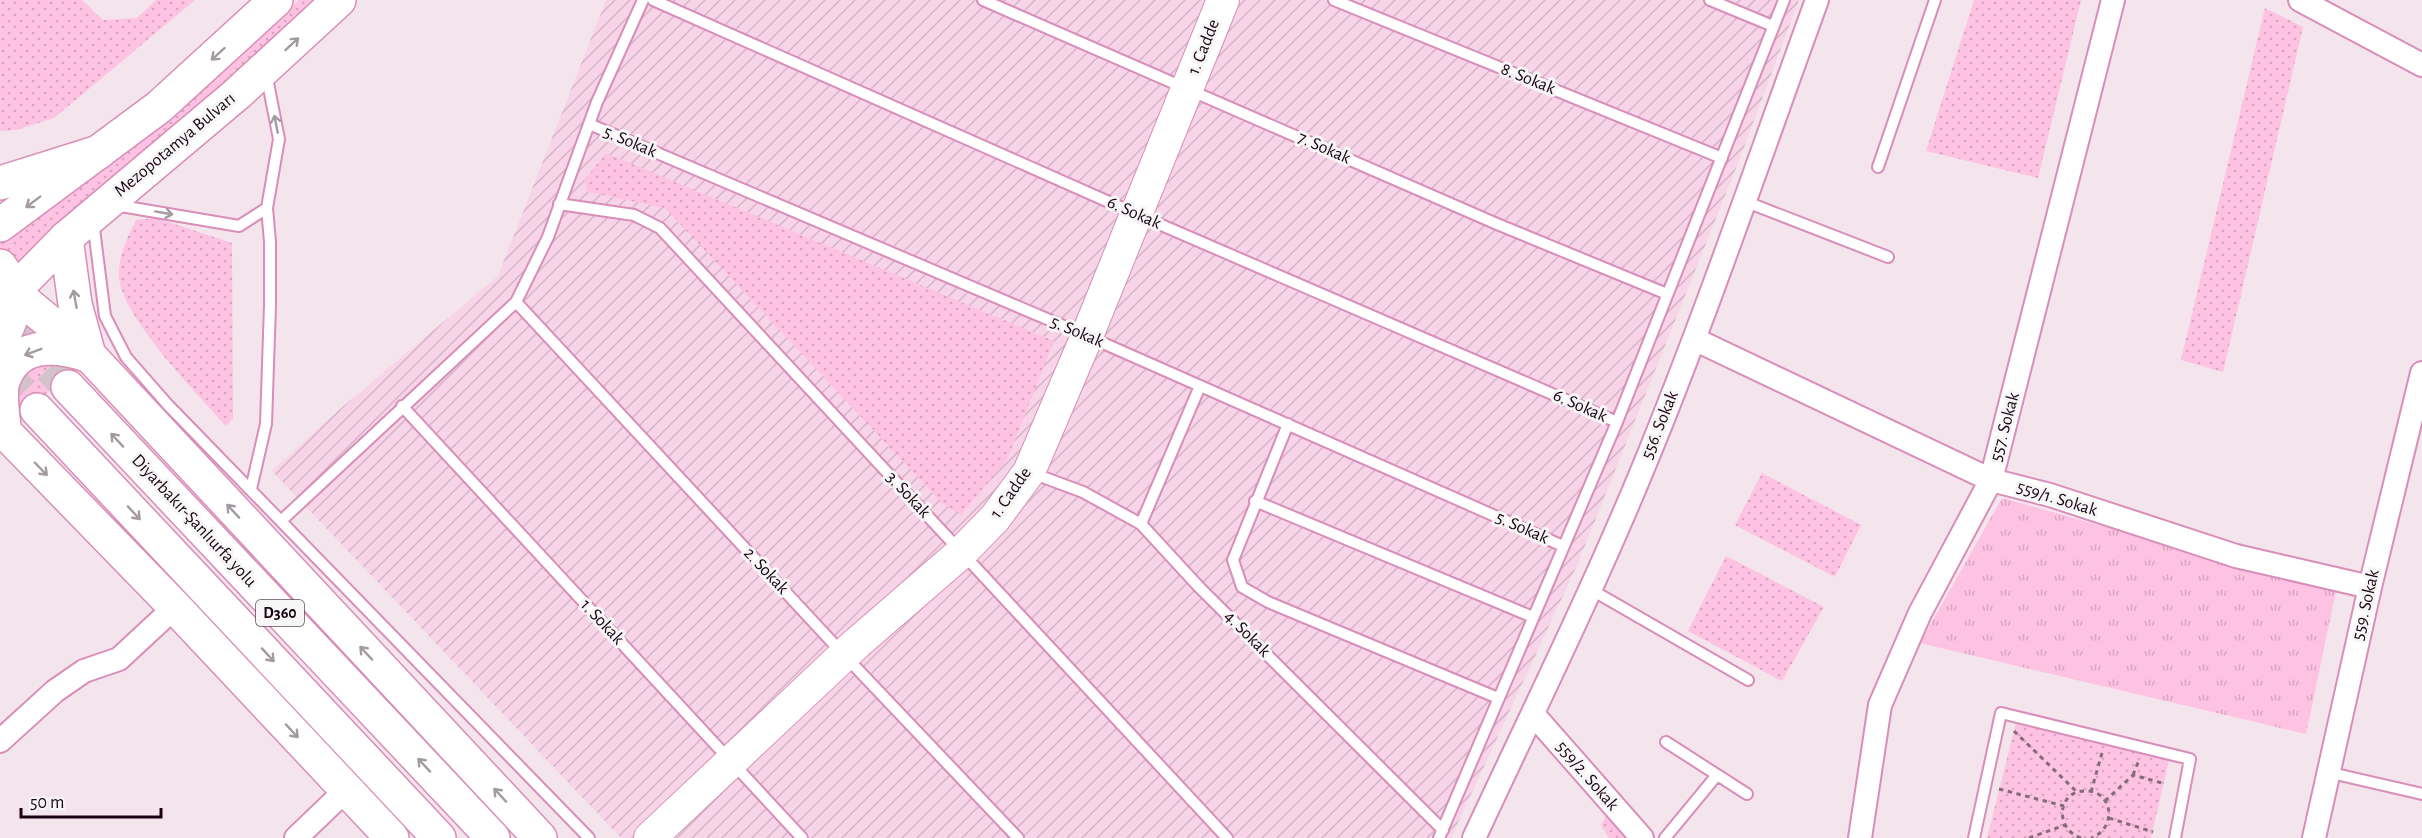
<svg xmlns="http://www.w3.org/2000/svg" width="2422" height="838" font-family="'Alegreya Sans',sans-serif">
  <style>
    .industrial { fill: url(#industrial-furrows) }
    .grass { fill: url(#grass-dots) }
    .park { fill: url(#park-tufts) }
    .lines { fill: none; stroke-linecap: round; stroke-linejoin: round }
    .highway-tunnel { stroke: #d4c2cb; stroke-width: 33; stroke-dasharray: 33 16; stroke-linecap: butt }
    .lane-casing { stroke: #d98db9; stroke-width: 14 }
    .street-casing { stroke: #d98db9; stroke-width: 26 }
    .secondary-casing { stroke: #d98db9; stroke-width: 34 }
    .primary-casing { stroke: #d98db9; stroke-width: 36 }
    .highway-casing { stroke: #d98db9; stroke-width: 36 }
    .path { stroke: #826d79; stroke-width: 3; stroke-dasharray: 4.5 4.5; stroke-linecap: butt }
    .lane { stroke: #fff; stroke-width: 10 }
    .street { stroke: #fff; stroke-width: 22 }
    .secondary { stroke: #fff; stroke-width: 32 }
    .primary { stroke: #fff; stroke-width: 33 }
    .highway { stroke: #fff; stroke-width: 33 }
    .oneway { stroke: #a49aa1 }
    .labels { text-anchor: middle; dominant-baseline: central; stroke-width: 6; stroke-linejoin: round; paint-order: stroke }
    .shield { fill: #f6f6f6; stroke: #5d4c57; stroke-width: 1.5 }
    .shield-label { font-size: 16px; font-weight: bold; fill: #1c0313 }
    .street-label { font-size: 18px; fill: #1c0313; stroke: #f6f6f6 }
  </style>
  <defs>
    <pattern id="industrial-furrows" width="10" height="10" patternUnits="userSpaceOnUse" patternTransform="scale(1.5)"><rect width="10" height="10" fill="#f8d4e8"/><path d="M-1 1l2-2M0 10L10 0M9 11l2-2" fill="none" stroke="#d4b4c6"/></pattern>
    <pattern id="grass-dots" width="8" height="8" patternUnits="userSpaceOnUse" patternTransform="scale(1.5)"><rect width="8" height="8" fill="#fec2e3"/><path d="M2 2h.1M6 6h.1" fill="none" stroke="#d9a5c2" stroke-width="1.8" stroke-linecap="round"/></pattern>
    <pattern id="park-tufts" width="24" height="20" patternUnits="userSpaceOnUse" patternTransform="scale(1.5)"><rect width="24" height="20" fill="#fec2e3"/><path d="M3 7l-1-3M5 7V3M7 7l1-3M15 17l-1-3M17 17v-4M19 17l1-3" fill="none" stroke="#d9a5c2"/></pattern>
  </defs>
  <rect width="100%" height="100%" fill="#f4e4ec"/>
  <path class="industrial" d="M606 0H1799L1737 166 1578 563 1451 838H621L272 471 333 415 498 276Z"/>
  <path class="grass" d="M0 0H82L103 20 137 18 156 0H195L54 118 16 130 0 131Z
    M299 0H321L18 271 0 250V235L171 117Z
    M1974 0H2081L2038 178 1926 151Z
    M2265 8 2303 27 2223 372 2181 360Z
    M606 153 1054 341 1007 460 961 515 942 503 665 208 588 192 584 180Z
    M156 218 232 243 233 418 226 426C198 394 122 318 119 277 118 256 127 238 136 220Z
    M51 362 62 363 73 368 22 417 17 407 18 383 36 367Z
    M1762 473 1861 525 1835 577 1735 525Z
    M1726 556 1824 607 1782 681 1688 631Z
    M2016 723 2169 760 2151 838H1987Z
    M1606 815 1627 838H1609L1601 825Z"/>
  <path class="park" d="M2002 498 2336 591 2306 734 1920 643Z"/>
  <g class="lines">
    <path class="highway-tunnel" d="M16 332 68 387
      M0 369 37 410"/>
    <defs>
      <path id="lane" d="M653 0 1136 214 1617 422
        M983 0 1497 224 1667 294
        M1334 0 1722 158
        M1710 0 1773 26
        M589 124 1087 336 1563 546
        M1878 167 1935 0
        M1744 201 1888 257
        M559 204 634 215 660 228 1227 838
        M115 205 239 226 267 208 279 139 266 73
        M93 221 105 316 126 357 168 405 589 838
        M516 302 845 656 1018 838
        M402 406 802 838
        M1288 424 1233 560 1242 587 1268 602 1498 698
        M1032 473 1083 492 1141 524 1199 587 1443 830
        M251 489 266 424 270 305V242L267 208
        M1255 501 1533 617
        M282 520 516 302 548 237 597 102 643 0
        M1141 524 1200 386
        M1590 589 1748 680
        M1666 742 1747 794
        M2327 772 2422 794
        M1439 838 1617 422 1784 0
        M1665 838 1717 775
        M1974 838 2001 713 2190 759 2175 838"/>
      <path id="street" d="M2300 0 2422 65
        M1694 339 1991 480 2050 495 2236 556 2370 587
        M1533 714 1642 838
        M0 741 55 691 84 671 119 659 175 607
        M296 838 347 789
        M1474 838C1535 707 1599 578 1653 444 1712 298 1763 148 1817 0
        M1860 838 1880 705 1920 613 1991 480 2113 0
        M2314 838 2370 587 2422 373"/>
      <path id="secondary" d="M650 838 857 643 961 553 995 518 1029 472 1087 336 1223 0"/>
      <path id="primary" d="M0 225 159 107 276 0
        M13 292 66 238 237 94 339 0"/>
      <path id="highway" d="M0 183 99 152
        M66 238 75 304 89 355
        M0 266C18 290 17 316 0 340
        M13 292 89 355 540 838
        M68 387 493 838
        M37 410 439 838
        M0 427 175 607 392 838
        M5 433C3 418 0 401 2 385 14 342 53 344 87 355"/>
    </defs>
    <use href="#lane" class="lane-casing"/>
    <use href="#street" class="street-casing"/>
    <use href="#secondary" class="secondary-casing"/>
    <use href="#primary" class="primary-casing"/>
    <use href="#highway" class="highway-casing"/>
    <path class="path" d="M2014 731 2077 792
      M2133 775 2139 760
      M1999 789 2064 806
      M2091 792 2102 753
      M2105 801 2133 775 2162 783
      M2109 818 2153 832
      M2029 838 2065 825
      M2081 838C2054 829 2057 790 2086 791 2114 791 2117 829 2091 838"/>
    <use href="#lane" class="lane"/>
    <use href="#street" class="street"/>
    <use href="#secondary" class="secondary"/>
    <use href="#primary" class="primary"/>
    <use href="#highway" class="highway"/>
  </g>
  <defs><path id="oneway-shaft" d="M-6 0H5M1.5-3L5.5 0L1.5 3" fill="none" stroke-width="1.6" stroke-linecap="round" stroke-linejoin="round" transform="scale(1.5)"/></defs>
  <g class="oneway">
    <use href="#oneway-shaft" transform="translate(292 44) rotate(-43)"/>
    <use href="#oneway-shaft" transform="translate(218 54) rotate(138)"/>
    <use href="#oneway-shaft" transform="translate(276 124) rotate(-101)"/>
    <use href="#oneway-shaft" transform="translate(33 202) rotate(143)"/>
    <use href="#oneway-shaft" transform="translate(164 213) rotate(10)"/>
    <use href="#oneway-shaft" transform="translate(75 299) rotate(-100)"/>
    <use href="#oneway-shaft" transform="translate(33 352) rotate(159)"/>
    <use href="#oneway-shaft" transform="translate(117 440) rotate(-133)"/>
    <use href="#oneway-shaft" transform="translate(41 469) rotate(46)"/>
    <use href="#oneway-shaft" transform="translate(233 511) rotate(-133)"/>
    <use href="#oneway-shaft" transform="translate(134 513) rotate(47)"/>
    <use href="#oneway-shaft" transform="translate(366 653) rotate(-133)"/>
    <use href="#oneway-shaft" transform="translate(268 655) rotate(47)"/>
    <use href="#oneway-shaft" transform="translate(292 731) rotate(47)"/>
    <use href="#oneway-shaft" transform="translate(424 765) rotate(-133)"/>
    <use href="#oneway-shaft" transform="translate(500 795) rotate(-133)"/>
  </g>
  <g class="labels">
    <rect class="shield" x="256" y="600" width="48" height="26" rx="4.5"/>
    <g class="shield-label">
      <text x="280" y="613">D360</text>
    </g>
    <g class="street-label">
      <text transform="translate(1204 47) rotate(-68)">1. Cadde</text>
      <text transform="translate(1528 79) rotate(22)">8. Sokak</text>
      <text transform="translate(630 142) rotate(23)">5. Sokak</text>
      <text transform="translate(175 145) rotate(-40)">Mezopotamya Bulvarı</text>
      <text transform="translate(1324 148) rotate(24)">7. Sokak</text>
      <text transform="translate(1134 213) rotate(24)">6. Sokak</text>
      <text transform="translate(1077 332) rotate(23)">5. Sokak</text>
      <text transform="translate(1580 406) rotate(24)">6. Sokak</text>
      <text transform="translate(1660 425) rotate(-68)">556. Sokak</text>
      <text transform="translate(2005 427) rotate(-75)">557. Sokak</text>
      <text transform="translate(1011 493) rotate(-55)">1. Cadde</text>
      <text transform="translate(908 495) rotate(47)">3. Sokak</text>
      <text transform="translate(2057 499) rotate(17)">559/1. Sokak</text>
      <text transform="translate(194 521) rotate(47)">Diyarbakır-Şanlıurfa yolu</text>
      <text transform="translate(1522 528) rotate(24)">5. Sokak</text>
      <text transform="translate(766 571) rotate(47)">2. Sokak</text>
      <text transform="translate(2366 605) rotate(-77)">559. Sokak</text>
      <text transform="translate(602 622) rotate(47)">1. Sokak</text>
      <text transform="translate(1247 634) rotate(45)">4. Sokak</text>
      <text transform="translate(1587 776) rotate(49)">559/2. Sokak</text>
    </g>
  </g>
  <path d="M21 808v9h140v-9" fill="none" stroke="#1c0313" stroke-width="3"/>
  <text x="30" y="808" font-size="18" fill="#1c0313" stroke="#f6f6f6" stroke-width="4.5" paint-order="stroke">50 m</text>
</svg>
